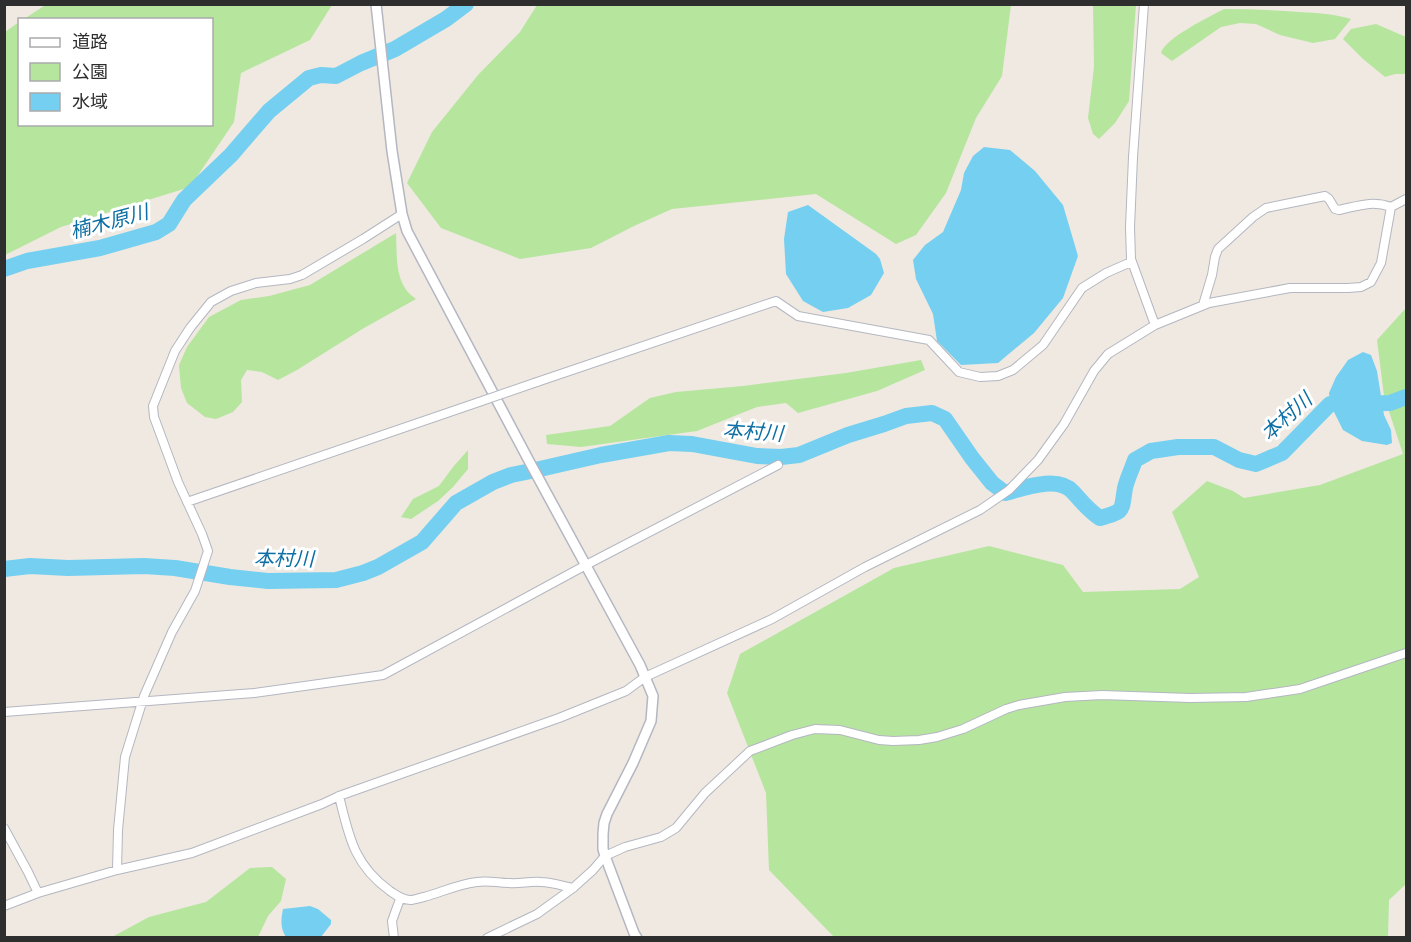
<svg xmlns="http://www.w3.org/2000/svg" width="1411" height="942" font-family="'Archivo Narrow','Noto Sans JP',sans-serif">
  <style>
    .green { fill: #b6e59e }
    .water { fill: #75cff0 }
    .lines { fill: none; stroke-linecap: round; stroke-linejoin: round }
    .river { stroke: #75cff0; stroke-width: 16 }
    .minor-casing { stroke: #b4b7c1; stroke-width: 10 }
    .tertiary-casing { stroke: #b4b7c1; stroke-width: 12 }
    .minor { stroke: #fff; stroke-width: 8 }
    .tertiary { stroke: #fff; stroke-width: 9 }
    .minor-bridge-casing { stroke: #b4b7c1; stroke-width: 10; stroke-linecap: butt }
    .minor-bridge { stroke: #fff; stroke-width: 8 }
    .labels { text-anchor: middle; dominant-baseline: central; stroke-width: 6; stroke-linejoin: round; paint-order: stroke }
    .water-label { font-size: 20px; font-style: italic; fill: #0d6fa3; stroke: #fff }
  </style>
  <rect width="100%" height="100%" fill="#efe9e1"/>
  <path class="green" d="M47 4H332V5L310 40 241 73 234 122 190 187 61 227 5 255V32L19 22 20 124H212V20L24 19Z
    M537 5V4L1011 5 1002 76 976 118 946 193 916 235 896 244 816 194 672 209 634 226 591 248 520 259 441 228 407 183 432 132 478 75 520 32Z
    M1093 5H1136L1129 101 1115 123 1099 139 1093 134 1088 118 1094 67Z
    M1224 9C1249 9 1274 10 1299 12 1317 13 1334 14 1351 19L1335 39 1313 43 1280 35 1256 24 1240 23 1221 27 1172 61 1161 53C1165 38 1209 17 1224 9Z
    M1376 24 1406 37V74H1395L1385 77 1363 59 1343 39 1351 29Z
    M396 233C397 250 395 273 405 288 407 292 412 296 416 299L364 328 297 370 278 380 262 372 247 370 241 380 242 402 233 412 216 419 205 417 187 403 181 388 179 365 187 347 209 317 241 300 269 296 310 285Z
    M1406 308V884L1389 900 1388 937H834L769 870 766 793 727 693 740 654 894 568 989 546 1063 565 1083 592 1180 589 1199 577 1172 512 1207 481 1233 491 1244 498 1320 485 1403 454 1384 396 1377 340Z
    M921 360 925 370 877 391 798 413 786 403 757 407 697 431 581 447 547 444 546 435 610 426 650 398 676 392 743 386 846 373Z
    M468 450V469L453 487 438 501 411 519 401 517 413 499 439 486 453 467Z
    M272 867 286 879 281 901 268 916 258 937H112L149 917 206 902 250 868Z"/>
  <path class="water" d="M984 147 1010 150 1035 171 1063 205 1078 256 1063 298 1034 333 998 363 961 365 937 341 933 314 916 279 913 260 925 245 943 232 961 190 964 173 973 156Z
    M808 205 876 254 880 259 884 273 871 295 848 308 823 312 803 301 786 274 784 239 788 212Z
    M1363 352 1371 355 1377 371 1384 415 1391 430 1392 443 1387 445 1362 441 1343 430 1330 404 1329 393 1336 377 1348 360Z
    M310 906 318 909 331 920V924L321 937H286C280 928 281 920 283 909Z"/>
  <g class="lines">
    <path class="river" d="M4 269 27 261 100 248 156 232 169 224 184 200 231 155 269 111 309 78 321 75 336 76 361 63 395 49 446 19 466 4
      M4 569 30 566 68 568 144 566 175 568 230 577 268 581 336 580 363 573 378 567 422 542 456 503 493 482 511 475 531 471 601 455 669 443 692 444 757 456 781 457 799 455 848 435 884 424 906 416 932 413 945 419 972 458 992 483 1005 493C1024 488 1058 475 1073 492 1082 502 1089 511 1100 518 1125 511 1121 512 1125 488 1127 479 1132 469 1135 460L1151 451 1178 447H1214L1239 460 1256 464 1282 453 1330 404 1390 403 1406 397"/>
    <defs>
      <path id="minor" d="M1144 4 1133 157 1130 227 1131 259 1155 325
        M1203 305 1212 275 1215 257 1218 249 1253 217 1266 208 1325 196 1329 199 1335 209 1339 210C1358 206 1372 200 1391 207
        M537 382 776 301 798 316 929 340 959 372 980 377 998 376 1013 370 1043 345 1082 288 1106 273 1131 262
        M187 502 479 402
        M4 712 254 693 383 675 586 565 778 465
        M339 796C349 837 354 865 390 891 396 895 402 900 410 900 414 900 419 898 424 897 442 892 459 884 477 882 488 880 498 883 509 883 520 884 530 881 541 882 551 882 563 886 573 888
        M4 828 28 872 38 893
        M117 870 118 830 125 757 144 696 172 632 195 591 208 551 202 534 178 482 154 417 153 406 175 351 190 328 211 302 231 291 256 283 290 279 302 275 363 239 402 214
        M4 906 38 893 117 870 192 853 322 804 339 796 559 718 626 691 645 677 772 619 865 567 980 510 1009 490 1038 460 1064 424 1094 371 1108 354 1155 325 1209 303 1290 288H1348L1361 287 1371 282 1381 263 1391 207 1406 199
        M394 938 392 921 400 899
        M487 938 537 914 573 888 593 870 605 856 625 847 661 837 676 828 705 793 750 751 792 735 815 729 840 730 879 740 893 741 919 740 937 737 963 729 1006 709 1019 705 1065 697 1102 695 1190 698 1246 697 1300 689 1406 653"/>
      <path id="tertiary" d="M376 4 392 151 402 214 407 231 528 459 640 665 653 696 651 721 633 763 607 814 604 823 603 834V849L605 856 634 933 637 938"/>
    </defs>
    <use href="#minor" class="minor-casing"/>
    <use href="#tertiary" class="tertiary-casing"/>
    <use href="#minor" class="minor"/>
    <use href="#tertiary" class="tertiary"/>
    <defs>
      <path id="minor-bridge" d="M479 402 537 382"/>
    </defs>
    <use href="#minor-bridge" class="minor-bridge-casing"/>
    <use href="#minor-bridge" class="minor-bridge"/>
  </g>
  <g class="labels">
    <g class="water-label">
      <text transform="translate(109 221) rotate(-15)">楠木原川</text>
      <text transform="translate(1286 416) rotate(-42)">本村川</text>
      <text transform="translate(753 431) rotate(4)">本村川</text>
      <text transform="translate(284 558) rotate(1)">本村川</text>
    </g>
  </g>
  <rect width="1411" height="942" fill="none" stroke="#2e2e2e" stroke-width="12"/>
  <rect x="18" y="18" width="195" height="108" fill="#ffffff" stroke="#ababab" stroke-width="1.5"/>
  <rect x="30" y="38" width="30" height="9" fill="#ffffff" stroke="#ababab" stroke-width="1.5"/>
  <text x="72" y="48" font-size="18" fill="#2e2e2e">道路</text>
  <rect x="30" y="63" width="30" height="18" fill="#b6e59e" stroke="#ababab" stroke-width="1.5"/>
  <text x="72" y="78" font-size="18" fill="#2e2e2e">公園</text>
  <rect x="30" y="93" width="30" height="18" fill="#75cff0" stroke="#ababab" stroke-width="1.5"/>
  <text x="72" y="108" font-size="18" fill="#2e2e2e">水域</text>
</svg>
